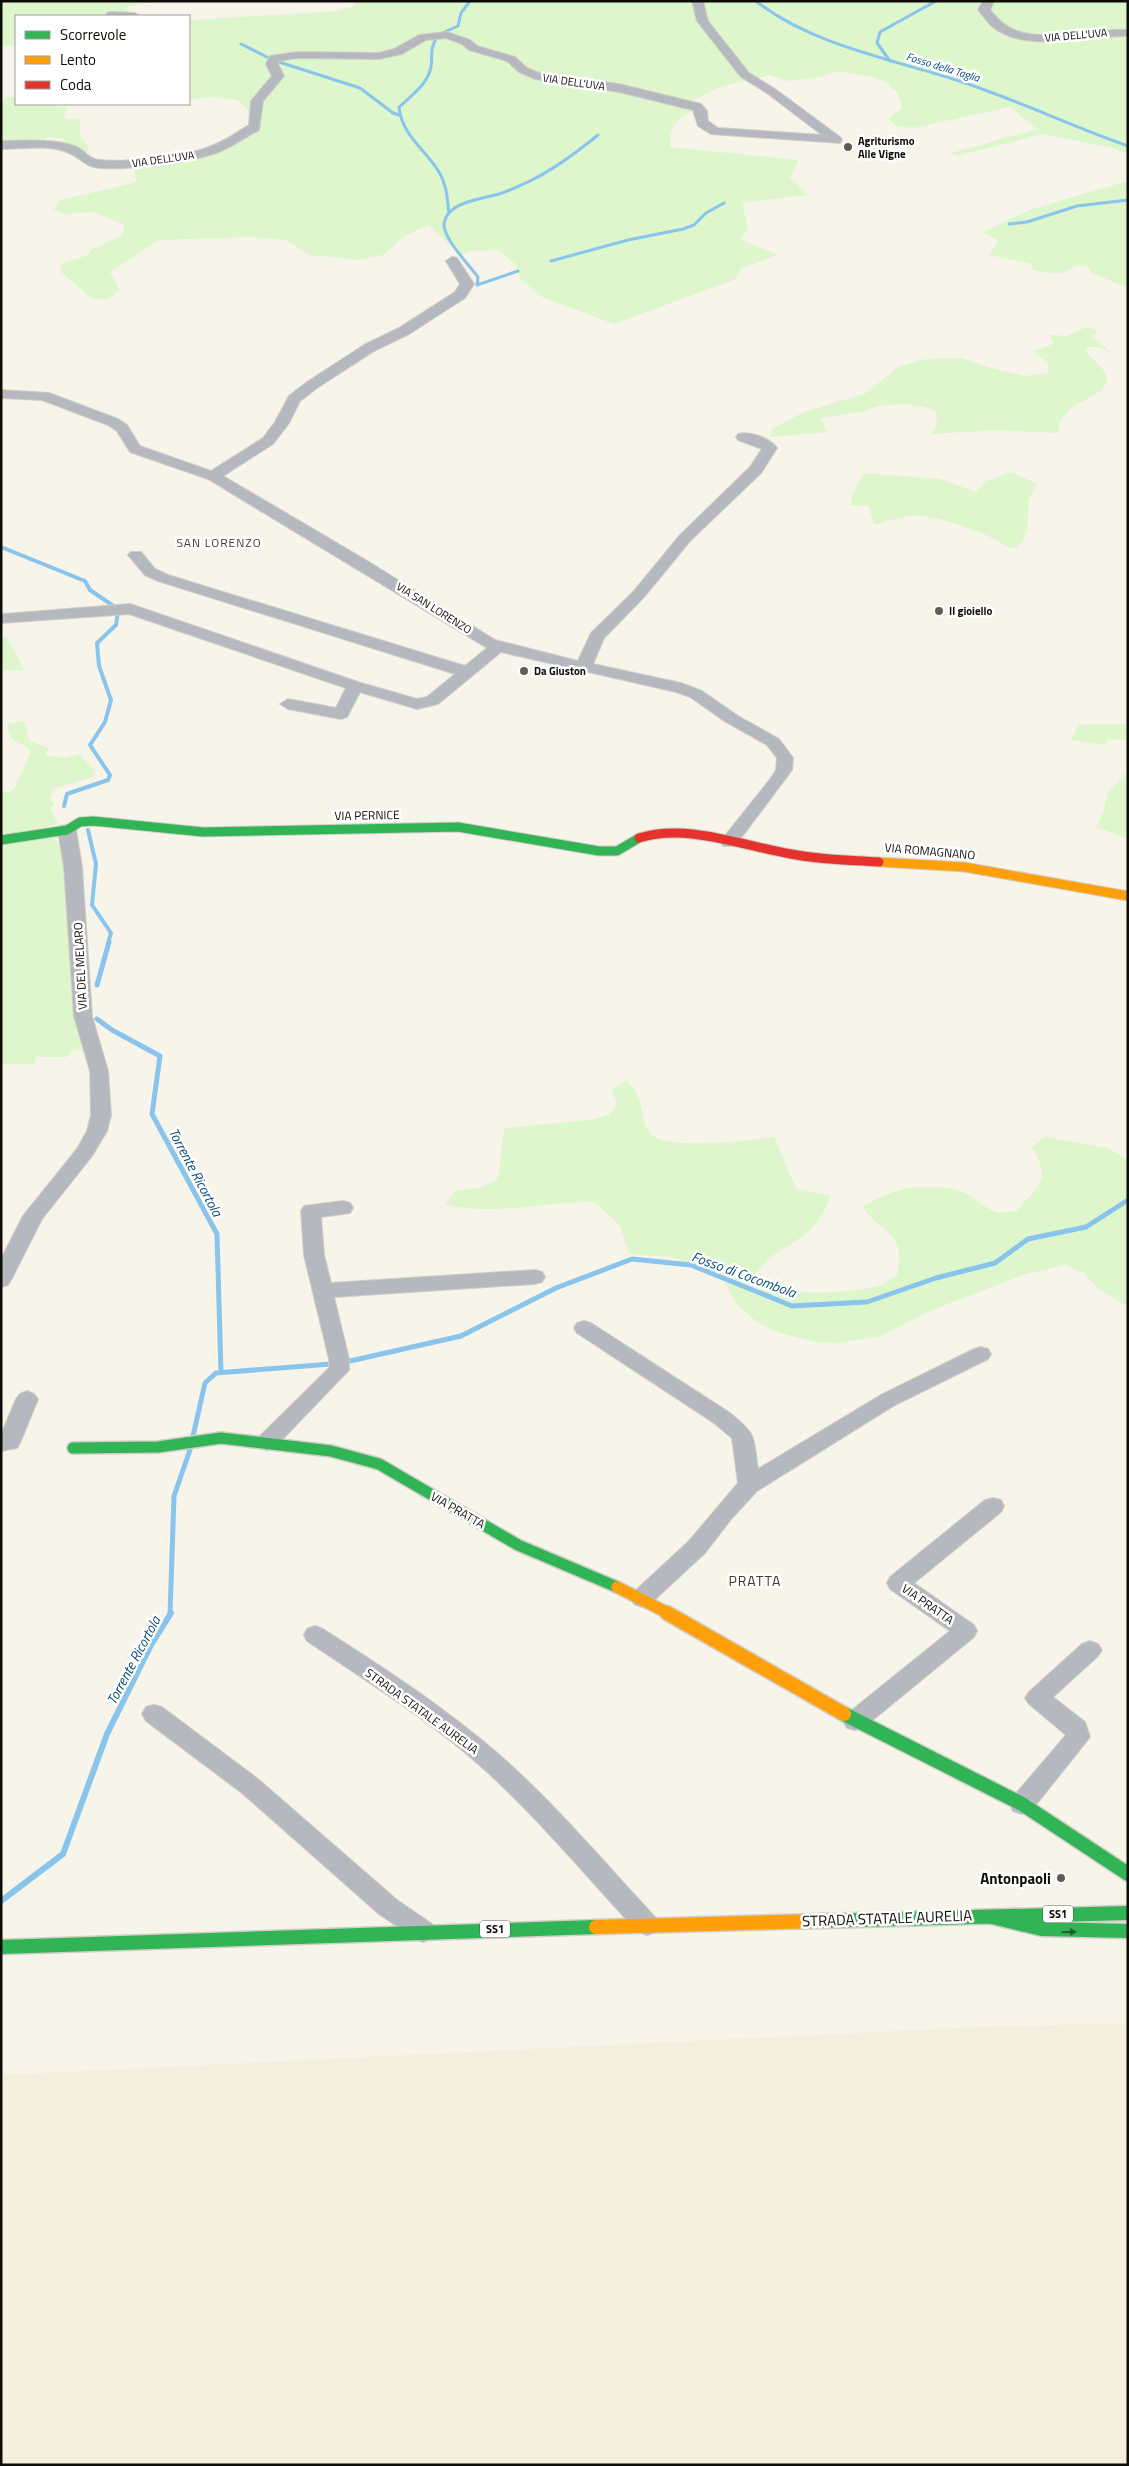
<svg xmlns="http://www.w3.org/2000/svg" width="1129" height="2466" font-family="'Titillium Web',sans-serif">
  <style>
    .built { fill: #f4efdc }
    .green { fill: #def6cc }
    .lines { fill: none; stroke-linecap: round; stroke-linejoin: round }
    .stream-far3 { stroke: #89c4ec; stroke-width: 3 }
    .stream-far2 { stroke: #89c4ec; stroke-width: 4 }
    .stream-far1 { stroke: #89c4ec; stroke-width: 5 }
    .stream { stroke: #89c4ec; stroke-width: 6 }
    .street-casing { stroke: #d1cec6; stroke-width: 2 }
    .fast-far2-casing { stroke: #d1cec6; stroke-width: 11 }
    .fast-far1-casing { stroke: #d1cec6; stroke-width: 14 }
    .fast-casing { stroke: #d1cec6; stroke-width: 17 }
    .slow-far2-casing { stroke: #d1cec6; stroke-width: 11 }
    .slow-far1-casing { stroke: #d1cec6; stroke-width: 14 }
    .slow-casing { stroke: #d1cec6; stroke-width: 17 }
    .jam-casing { stroke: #d1cec6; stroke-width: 11 }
    .street { fill: #b5b9bf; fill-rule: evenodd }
    .fast-far2 { stroke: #30b455; stroke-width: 9 }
    .fast-far1 { stroke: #30b455; stroke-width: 11 }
    .fast { stroke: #30b455; stroke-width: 14 }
    .slow-far2 { stroke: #ff9f0a; stroke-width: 9 }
    .slow-far1 { stroke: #ff9f0a; stroke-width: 11 }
    .slow { stroke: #ff9f0a; stroke-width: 14 }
    .jam { stroke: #e5322d; stroke-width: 9 }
    .oneway { fill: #1f602e }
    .poi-dot { fill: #605d56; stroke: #fff; stroke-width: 2 }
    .labels { text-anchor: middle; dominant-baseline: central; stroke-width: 5; stroke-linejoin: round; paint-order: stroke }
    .far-street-label { font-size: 11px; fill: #0e0c06; stroke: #fff }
    .far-water-label { font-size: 11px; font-style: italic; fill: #064a73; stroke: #fff }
    .far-poi-label { font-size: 11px; font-weight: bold; fill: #0e0c06; stroke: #fff; text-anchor: start }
    .shield { fill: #fff; stroke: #565551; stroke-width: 1 }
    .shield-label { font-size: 11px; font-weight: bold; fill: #0e0c06 }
    .far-quarter-label { font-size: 12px; letter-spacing: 1px; fill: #3f3c2d; stroke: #fff }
    .street-label { font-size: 12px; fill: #0e0c06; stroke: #fff }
    .water-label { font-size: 14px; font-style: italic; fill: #064a73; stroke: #fff }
    .neighbourhood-label { font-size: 14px; letter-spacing: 1px; fill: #3f3c2d; stroke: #fff }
    .near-poi-label { font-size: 15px; font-weight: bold; fill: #0e0c06; stroke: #fff; text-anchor: end }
    .near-street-label { font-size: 15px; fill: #0e0c06; stroke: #fff }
  </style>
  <rect width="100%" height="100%" fill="#f7f4ea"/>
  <path class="built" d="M1128 2023V2465H1V2075L978 2027Z"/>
  <path class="green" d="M1 1H157L126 7 125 9 131 11 94 16H16V46L1 45Z
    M356 1H1128V154L1113 148 1043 134 957 156 951 153 1037 129 1010 107 913 128 896 126 888 118 902 108 897 91 889 87 890 84 876 78 840 71 819 77 788 81 770 75 722 86 690 102 699 106C679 120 669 121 670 147L799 160 790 178 808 195 742 203 748 228 740 239 777 255 740 269 736 279 614 324 542 297 520 278 515 264 499 250 473 251 460 255 428 225 402 238 383 255 359 260 310 255 286 240 251 237 159 240 110 272 120 290 107 300 91 298 62 273 60 264 88 255 91 250 123 235 124 225 94 212 64 214 53 209 61 200 137 182 133 166 204 155 253 130 251 114 238 100 209 97 189 100V20L338 11 354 6Z
    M6 97H16V104H43L68 108 63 118 80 119V136L89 148 86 156 73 145 61 144 65 138 48 137 41 142 1 143V105Z
    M1128 181V288L1089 272 1091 268C1070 261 1076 270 1060 273 1050 275 1041 271 1031 269L1032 264 989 255 999 241 983 232 1032 209Z
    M1086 327 1098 331 1092 336 1110 352 1098 347H1088L1085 351C1090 357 1099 364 1104 371 1115 390 1087 398 1076 405 1067 410 1063 417 1058 425L1059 433 998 430 930 434 937 426 936 412 925 407 905 404 878 406 861 412 820 418 827 432 770 437 772 429 802 413 866 393 898 367 926 359 962 358 984 366 1025 376 1048 373V363L1033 351 1053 344 1050 335 1067 336Z
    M1011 472 1037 484C1035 489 1030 496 1029 502 1026 523 1032 531 1017 548 1006 549 996 539 986 535 966 527 932 514 911 516 899 517 886 522 874 525L869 506 851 505 852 495 863 473 940 479 976 492 986 481Z
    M1 637H7L24 670H1Z
    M24 721 29 741 49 748 45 755 64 758 80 754 95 772 93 777 53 789 50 800 54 804 51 810 58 824 1 836V790L7 793 14 789 31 752C19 737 12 750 7 724Z
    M1096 724H1128V740L1108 739 1106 745 1071 740 1078 725Z
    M1128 771V839L1096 827 1103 813 1108 792Z
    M54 838C80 859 67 954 71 988 73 1009 78 1030 84 1051L72 1050 67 1057H36L35 1064H1V844Z
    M626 1080C632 1087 638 1093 640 1103 644 1114 643 1126 652 1135 671 1151 749 1140 774 1137L796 1188 830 1196C816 1246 774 1241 754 1277L769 1288 816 1293 860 1290 881 1285 897 1275C906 1228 883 1238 863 1207 891 1188 927 1181 960 1191 972 1194 982 1207 994 1211 1000 1214 1010 1211 1017 1211 1038 1184 1053 1183 1032 1147L1045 1137 1108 1148 1128 1160V1307L1096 1287 1084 1273 1065 1265 1026 1274 932 1310 881 1336 837 1343 816 1342 774 1331 756 1321 735 1303 724 1279 672 1257 629 1254 620 1226 595 1202C547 1201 489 1217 445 1204L455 1191 478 1188 496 1181C504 1163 499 1146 505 1128L590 1120 610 1115 617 1103 612 1090Z"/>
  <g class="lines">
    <path class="stream-far3" d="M756 1C809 43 886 58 950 78 1011 97 1068 125 1128 146
      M440 34 458 26 461 13 470 1
      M437 37C429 51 433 53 431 67 428 84 411 96 399 107 402 136 425 149 439 172 447 185 447 198 449 213
      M241 44 267 57
      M276 61 360 88 393 113 399 115
      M890 61 877 43 880 32 936 1
      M1009 224 1027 222 1077 206 1128 200
      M551 261 628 240 683 229 694 225 706 213 724 203
      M518 271 477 285 478 277C469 265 442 237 444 223 448 201 483 199 499 194 509 191 519 186 528 182 553 170 576 153 598 135"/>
    <path class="stream-far2" d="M1 547 85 581 90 590 115 607
      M64 806 67 794 108 780 110 775 90 745 105 722 111 700 99 666 97 643 116 625 118 611
      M88 830 96 864 92 905 111 933 108 943"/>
    <path class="stream-far1" d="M97 985 109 942
      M97 1019 112 1030 160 1056 152 1114 217 1234 221 1373
      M350 1361 461 1336 556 1288 632 1259 691 1265 792 1306 867 1302 936 1278 995 1263 1028 1239 1086 1227 1128 1200
      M193 1436 205 1383 216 1373 331 1364
      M170 1614 174 1496 191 1447"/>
    <path class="stream" d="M1 1901 63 1854 107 1734 151 1645 171 1613"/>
    <defs>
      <path id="street" d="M692 1H703L708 21 749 73 775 89 840 137 842 140 840 143 711 134 698 126 693 110 619 92 535 79 519 72 507 61 469 50 462 44 446 38 426 40 402 54 379 59 298 58 279 61 278 64 284 76 263 101 259 130C245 137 231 148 216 153 188 163 129 170 99 168 84 166 81 158 69 153 50 144 22 149 1 149V141C26 141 54 138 77 147 85 151 89 159 99 160 121 163 189 156 209 147 223 142 236 133 249 125L251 101 272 76 266 64 270 56 298 52 379 53 394 49 419 35 447 32 470 40 477 46 515 57 527 68 542 74 619 84 701 104 707 111 708 121 718 128 822 135 767 93 741 77 697 21Z
        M983 1H994L990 10C998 19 1005 27 1017 31 1048 42 1094 28 1128 30V36C1088 35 1026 54 993 27 988 23 984 17 980 12L978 10Z
        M111 12 134 13 140 16H106L107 13Z
        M452 257 457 258 474 284 465 298 409 334 374 351 317 388 300 401 289 423 273 444 223 476 364 559 495 640 578 661 591 633 634 591 680 535 750 467 762 449 738 440 736 437 738 434C750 431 770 438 777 448L761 473 690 541 644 597 604 638 593 664 681 683 702 691 738 716 779 739 793 758 792 770 735 846H723L720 842 771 778 776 770 777 758 767 745 726 722 690 697 676 692 501 652 438 704 417 709 360 692 347 717 341 719 288 709 280 704 288 699 336 708 346 688 129 614 1 623V615L4 614 130 604 361 683 417 699 427 697 455 674 158 581 145 575 128 555 131 552H141L155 569 168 575 465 666 487 648 208 479 130 452 117 431 108 425 42 400 1 398V390L49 393 118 419 127 425 140 446 211 471 263 438 275 422 289 396 307 382 364 345 399 328 455 292 460 284 446 261Z
        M67 825 73 826 76 830 82 867 92 1016 108 1071 111 1115 107 1131 92 1156 42 1219 11 1280 8 1285 1 1287V1259L23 1216 77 1149 87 1131 91 1115 90 1071 74 1016 64 867 58 830 61 826Z
        M343 1201 350 1203 353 1208 350 1213 321 1217 324 1255 331 1283 535 1270 542 1272 545 1277 542 1282 535 1284 334 1297 349 1359V1370L275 1447 267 1450 259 1447 256 1442 259 1437 329 1368V1359L304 1255 301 1211 304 1206Z
        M584 1321 591 1323 730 1413C757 1435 753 1435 758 1469L881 1395 974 1349 981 1347 988 1349 991 1354 988 1359 895 1405 757 1491 732 1518 705 1553 650 1604 642 1607 634 1604 631 1598 634 1592 689 1541 738 1483 732 1438 714 1423 577 1333 574 1328 577 1323Z
        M27 1391 34 1394 38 1399 20 1443 17 1448 1 1451V1435L16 1399 20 1394Z
        M993 1498 1001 1500 1004 1506 1001 1512 914 1583 974 1625 977 1631 974 1637 863 1728 855 1730 847 1728 843 1721 847 1714 950 1631 890 1589 887 1583 890 1577 985 1500Z
        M315 1626 323 1629C376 1663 429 1697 478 1737 541 1787 600 1858 656 1918L660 1925 656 1932 647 1935 638 1932C582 1872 526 1803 462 1750 413 1710 359 1676 307 1641L304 1635 307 1629Z
        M1090 1641 1098 1644 1102 1650 1098 1656 1053 1697 1085 1722 1090 1737 1031 1811 1022 1814 1013 1811 1010 1804 1013 1797 1066 1735 1029 1704 1025 1698 1029 1692 1082 1644Z
        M154 1705 162 1707 258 1779 397 1900 432 1924 436 1931 432 1938 423 1942 414 1938 379 1914 242 1793 146 1721 142 1714 146 1707Z"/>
      <path id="fast-far2" d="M1 840 67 830 80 822 93 821 203 832 458 827 599 851H617L639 838"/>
      <path id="fast-far1" d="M73 1448 158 1447 221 1438 331 1451 379 1464 518 1545 617 1587"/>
      <path id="fast" d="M844 1714 1022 1804 1128 1874
        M992 1917 1042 1929 1128 1931
        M821 1921 1128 1913
        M1 1947 596 1927"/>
      <path id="slow-far2" d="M879 862 964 867 1128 896"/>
      <path id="slow-far1" d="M617 1587 670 1614"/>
      <path id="slow" d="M667 1613 844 1714
        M596 1927 821 1921"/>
      <path id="jam" d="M639 838C687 823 743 846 791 854 820 860 850 860 879 862"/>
    </defs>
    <use href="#street" class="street-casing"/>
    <use href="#fast-far2" class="fast-far2-casing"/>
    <use href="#fast-far1" class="fast-far1-casing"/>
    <use href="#fast" class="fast-casing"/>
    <use href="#slow-far2" class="slow-far2-casing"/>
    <use href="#slow-far1" class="slow-far1-casing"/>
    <use href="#slow" class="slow-casing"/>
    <use href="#jam" class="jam-casing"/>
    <use href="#street" class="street"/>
    <use href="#fast-far2" class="fast-far2"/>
    <use href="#fast-far1" class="fast-far1"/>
    <use href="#fast" class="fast"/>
    <use href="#slow-far2" class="slow-far2"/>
    <use href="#slow-far1" class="slow-far1"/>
    <use href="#slow" class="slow"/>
    <use href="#jam" class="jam"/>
  </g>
  <defs><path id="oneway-solid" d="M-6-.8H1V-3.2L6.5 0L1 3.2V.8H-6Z" transform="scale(1.25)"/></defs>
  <use class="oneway" href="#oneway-solid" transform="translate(1069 1932) rotate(-1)"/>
  <g class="poi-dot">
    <circle cx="848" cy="147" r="5"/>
    <circle cx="939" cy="611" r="5"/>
    <circle cx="524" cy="671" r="5"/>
    <circle cx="1061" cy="1878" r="5"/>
  </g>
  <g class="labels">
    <g class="far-street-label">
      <text transform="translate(1076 35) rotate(-5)">VIA DELL'UVA</text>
      <text transform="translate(574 82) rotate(8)">VIA DELL'UVA</text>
      <text transform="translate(163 159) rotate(-8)">VIA DELL'UVA</text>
      <text transform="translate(434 608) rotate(32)">VIA SAN LORENZO</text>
    </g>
    <g class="far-water-label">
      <text transform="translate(943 67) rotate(17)">Fosso della Taglia</text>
    </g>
    <g class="far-poi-label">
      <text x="858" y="141">Agriturismo<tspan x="858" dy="13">Alle Vigne</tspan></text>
      <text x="949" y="611">Il gioiello</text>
      <text x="534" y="671">Da Giuston</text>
    </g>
    <g class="shield">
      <rect x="1043" y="1905.5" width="30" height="17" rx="4"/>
      <rect x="480" y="1920.5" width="30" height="17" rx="4"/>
    </g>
    <g class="shield-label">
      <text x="1058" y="1914">SS1</text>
      <text x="495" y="1929">SS1</text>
    </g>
    <g class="far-quarter-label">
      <text x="219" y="542">SAN LORENZO</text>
    </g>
    <g class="street-label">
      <text transform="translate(367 815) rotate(-1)">VIA PERNICE</text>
      <text transform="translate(930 851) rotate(5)">VIA ROMAGNANO</text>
      <text transform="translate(80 966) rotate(-93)">VIA DEL MELARO</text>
      <text transform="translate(458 1510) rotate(30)">VIA PRATTA</text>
      <text transform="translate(928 1604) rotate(35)">VIA PRATTA</text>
      <text transform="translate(422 1711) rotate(36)">STRADA STATALE AURELIA</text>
    </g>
    <g class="water-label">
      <text transform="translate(196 1172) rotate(62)">Torrente Ricortola</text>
      <text transform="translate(744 1274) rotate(20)">Fosso di Cocombola</text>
      <text transform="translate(133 1660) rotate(-62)">Torrente Ricortola</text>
    </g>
    <g class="neighbourhood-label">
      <text x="755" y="1580">PRATTA</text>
    </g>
    <g class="near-poi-label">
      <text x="1051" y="1878">Antonpaoli</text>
    </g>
    <g class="near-street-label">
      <text transform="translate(887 1918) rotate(-2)">STRADA STATALE AURELIA</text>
    </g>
  </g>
  <rect width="1129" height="2466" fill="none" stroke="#0e0c06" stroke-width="5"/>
  <rect x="15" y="15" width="175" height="90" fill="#ffffff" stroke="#9f9e9b"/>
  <rect x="25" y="31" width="25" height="8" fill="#30b455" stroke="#9f9e9b"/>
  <text x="60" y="40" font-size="15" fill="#0e0c06">Scorrevole</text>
  <rect x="25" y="56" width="25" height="8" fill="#ff9f0a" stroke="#9f9e9b"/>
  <text x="60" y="65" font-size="15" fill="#0e0c06">Lento</text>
  <rect x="25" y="81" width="25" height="8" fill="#e5322d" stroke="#9f9e9b"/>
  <text x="60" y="90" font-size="15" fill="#0e0c06">Coda</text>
</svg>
